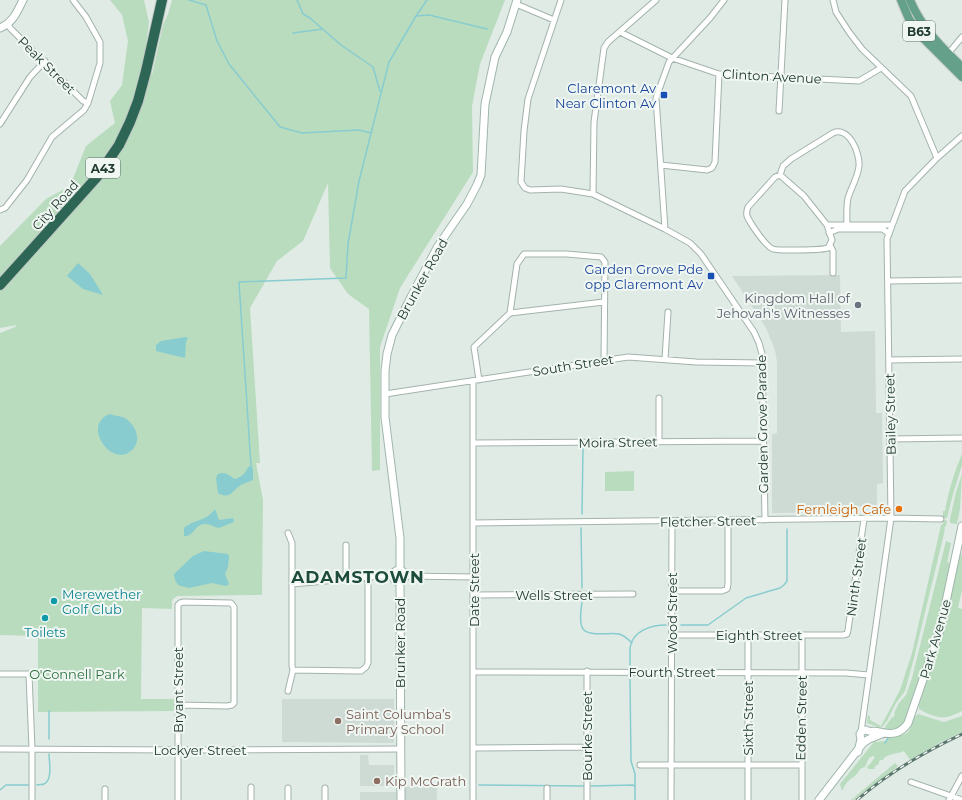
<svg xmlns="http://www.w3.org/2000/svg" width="962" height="800" font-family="Montserrat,sans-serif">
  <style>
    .built { fill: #cedad4 }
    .green { fill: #b9dcbe }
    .water { fill: #88cccf }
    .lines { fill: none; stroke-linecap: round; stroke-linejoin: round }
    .stream { stroke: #88cccf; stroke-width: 1.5 }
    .street-casing { stroke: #a3b3ab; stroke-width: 7 }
    .secondary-casing { stroke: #9fb6ab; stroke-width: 9 }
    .primary-casing { stroke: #c1c8c5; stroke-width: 10 }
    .highway-casing { stroke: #c1c8c5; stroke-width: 12 }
    .street { stroke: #fff; stroke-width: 5 }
    .secondary { stroke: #fff; stroke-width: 7 }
    .primary { stroke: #65a08a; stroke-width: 8 }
    .highway { stroke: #2d6654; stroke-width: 10 }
    .rail-casing { stroke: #5b766c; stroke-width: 3 }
    .rail { stroke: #f0f7f3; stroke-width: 1.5; stroke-dasharray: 4.5; stroke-linecap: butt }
    .transit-dot { fill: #1a4fb4; stroke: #f0f7f3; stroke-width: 1.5 }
    .worship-dot { fill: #6b7280; stroke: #f0f7f3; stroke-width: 1.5 }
    .food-dot { fill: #e8710a; stroke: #f0f7f3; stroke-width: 1.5 }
    .culture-dot { fill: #0f9aa8; stroke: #f0f7f3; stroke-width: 1.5 }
    .education-dot { fill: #8d6e63; stroke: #f0f7f3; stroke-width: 1.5 }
    .labels { text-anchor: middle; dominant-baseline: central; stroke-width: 4; stroke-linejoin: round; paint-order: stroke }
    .shield { fill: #f0f7f3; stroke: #5f736b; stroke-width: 1 }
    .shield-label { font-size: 12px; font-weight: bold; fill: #213b31 }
    .street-label { font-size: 13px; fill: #213b31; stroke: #f0f7f3 }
    .transit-label { font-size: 13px; fill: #164399; stroke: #f0f7f3; text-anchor: end }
    .worship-label { font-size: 13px; fill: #5b616d; stroke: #f0f7f3; text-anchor: end }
    .food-label { font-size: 13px; fill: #c56008; stroke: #f0f7f3; text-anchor: end }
    .culture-label { font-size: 13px; fill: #0d838f; stroke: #f0f7f3; text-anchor: start }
    .park-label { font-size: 13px; fill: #2c713f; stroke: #f0f7f3 }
    .education-label { font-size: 13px; fill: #785e54; stroke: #f0f7f3; text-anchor: start }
    .district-label { font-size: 17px; font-weight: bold; letter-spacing: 1px; fill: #1d4c3c; stroke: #f0f7f3 }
  </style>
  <rect width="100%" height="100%" fill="#e0ebe5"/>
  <path class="built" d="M840 275 841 332 875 331 876 413H882L883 483 877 484V506L842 507 841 512 772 513V434L777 433V362L775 350 766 328 732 276Z
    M282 699H394V743L282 742Z
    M360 755H368L369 765H394V786H360Z
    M437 786V800H360V792H396V787Z"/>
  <path class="green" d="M110 0H144L149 22 144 60 152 75 163 25 168 14 172 0H505L480 64 472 106 473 172 400 288 380 347V470L372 471 369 309 348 294 330 268 328 183 303 241 277 261 250 308 260 463H256L263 500 262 595 177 596 172 600V609L142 608 141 699H174V711L38 712V636L0 635V333L15 327 17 325 0 328V246L46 199 70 186 86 146 115 123 110 101 122 85 128 41 122 15Z
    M962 454V465L953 494 947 518H943V511H945C948 492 954 473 962 454Z
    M634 471V491H605V472Z
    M962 474 960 509 957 524 950 523V519L956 492Z
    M944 520 947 521 946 526 944 528 945 529 943 538 914 658 905 691 896 703 887 721 882 727H878L867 723 868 715 870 716V720L881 726 900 690 912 653 941 525 943 524Z
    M946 541 951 543 947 563 948 561 950 567 938 623 913 702 904 723 901 726 893 730H880L886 728 885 727 892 717 893 718 895 714 894 713 899 703 906 695 912 678Z
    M962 554V590L958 608 962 609V711C957 713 952 716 947 717 939 719 925 713 919 709V704L959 555Z
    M918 714 944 722 962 716V732L941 742 910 760 904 751C897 754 890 753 884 758L883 760H880L878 765H876V767L874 766 875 769H868L867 767 870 764 875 757 873 756 869 758 865 767C857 769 860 772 855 776 848 780 846 783 842 791L840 784 874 742 886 741 889 737C920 736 905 723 918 714Z
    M895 763 898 766 896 768 853 800H851Z"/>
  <path class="water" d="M78 263 90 274 103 295 83 289 67 276Z
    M186 337 188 338 186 342 185 358 156 351V345L161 341Z
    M110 414C115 416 120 416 125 418 138 427 143 444 128 453 109 464 82 424 110 414Z
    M251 466 253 469V480C249 482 244 483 241 485 231 491 231 500 218 493L216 478 218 474C226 471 228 475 235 479 243 476 245 474 248 467Z
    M215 509 219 520 233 518 234 522 219 528C214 527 210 524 206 524 195 523 194 537 184 536V528C196 518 204 523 215 509Z
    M204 551 228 554 229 556 228 567 225 574 229 584 226 586 212 583 189 588 178 585 175 580 174 574 193 556Z"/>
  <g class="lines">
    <path class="stream" d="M189 0 206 5 217 41 229 64 280 127 302 133 359 130 371 133
      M297 0 303 14 310 18 341 45 373 67 380 91
      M416 16 429 15 487 29
      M293 33 323 29
      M251 466 239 282 346 278 348 244 359 181 389 62 416 16 427 0
      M582 514 583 448
      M581 528 582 588
      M582 602C581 609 579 620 582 627 586 638 610 632 619 634 624 635 628 639 632 643
      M681 625H708L746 598 780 588 784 585 787 581V529
      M630 665C630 659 630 654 630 648 632 631 651 625 666 625
      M630 678 631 761 635 774V800
      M49 711V739
      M885 743 888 738
      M37 785C39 784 42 785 44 784 53 780 49 761 49 754
      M479 785 584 786
      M591 786 633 785 635 787
      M0 790 6 785H29"/>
    <defs>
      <path id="street" d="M561 0 528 99 524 131 521 182 525 188 530 190 561 189 593 194 665 229 690 243 701 254 754 332 759 343 762 354 765 520
        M833 0 836 12 849 32 862 49 911 96 937 158
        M516 4 554 20
        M8 25 11 29 83 101 88 103
        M620 32 672 58 719 74 859 81 881 68
        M947 55 962 37
        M779 111 785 0
        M0 124 30 77 45 61
        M661 165 707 170 712 168 715 162 719 74
        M780 175 804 196 827 225 832 240 828 248C823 250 779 251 773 249 766 247 750 223 747 216 746 212 747 210 748 207L775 177Z
        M780 175 783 166 791 159 833 133C849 126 860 153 859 166 858 177 851 188 848 198 846 208 847 219 847 229
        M593 194 594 122 604 48 608 42 656 0
        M0 210 5 208 27 180 52 137 84 110 88 103 100 63V42L86 17 73 0
        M827 225H892
        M665 229 656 98 669 62 710 18 724 0
        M829 233 838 229H883L889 234
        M830 245 833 251V273
        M888 281 962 280
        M510 313 604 302
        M665 359 668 312
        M889 360 962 359
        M479 380 474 347 510 313 517 264 524 254H567L601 257 605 262 604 361
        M473 381V800
        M385 394 628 357 696 362 763 363
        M659 398V441
        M891 439 962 438
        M474 443 763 441
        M474 523 891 518 941 519
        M288 533 292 543V666L293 670 357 671H361L366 667 368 663V577
        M346 545V579
        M406 576 474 577
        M292 584 382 576H393
        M672 591H722L727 589 728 584V520
        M474 595 633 594
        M672 635H843L847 634 848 630 864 519
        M587 671V800
        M474 672 846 673 869 675
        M0 674H29L32 749V800
        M288 691 293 670
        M861 732 891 518 887 239 905 191 937 158 962 136
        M473 748 587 747
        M0 749 178 750 401 749
        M640 765H801
        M911 782 962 800
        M105 789V800
        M178 800V605L180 603 184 602 231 603 234 607V703L232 705 227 706 179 705
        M251 800V787
        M288 800V788
        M325 800V788
        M547 800V788
        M671 800 672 521
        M748 800V635
        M802 800V635
        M949 800 962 776"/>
      <path id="secondary" d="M0 28C13 23 17 12 23 0
        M400 569V538L385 417V371L387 354 392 335 411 297 438 246 467 204 477 185 481 175 485 104 495 57 507 32 517 0
        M393 576a6 6 0 1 1 12 0a6 6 0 1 1-12 0Z
        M400 582 401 800
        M858 752 861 739 860 734 862 731 866 730C870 733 874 730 879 732 892 735 901 734 908 723L940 630 962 526
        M819 800 863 743 869 739 884 733"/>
      <path id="primary" d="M901 0 909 19 923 38 962 77
        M910 0C921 27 941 47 962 67"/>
      <path id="highway" d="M0 285 97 177 119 145 130 122 138 101 146 71 162 0"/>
    </defs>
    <use href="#street" class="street-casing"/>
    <use href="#secondary" class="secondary-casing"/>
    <use href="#primary" class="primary-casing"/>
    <use href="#highway" class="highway-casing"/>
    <use href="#street" class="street"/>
    <use href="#secondary" class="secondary"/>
    <use href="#primary" class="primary"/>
    <use href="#highway" class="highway"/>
    <defs>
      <path id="rail" d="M857 800C888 773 924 752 962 734"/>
    </defs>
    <use href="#rail" class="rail-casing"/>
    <use href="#rail" class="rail"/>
  </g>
  <g class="transit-dot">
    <rect x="660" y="91" width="8" height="8" rx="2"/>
    <rect x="707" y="272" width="8" height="8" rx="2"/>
  </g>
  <circle class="worship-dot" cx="858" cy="305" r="4"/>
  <circle class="food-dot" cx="899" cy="509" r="4"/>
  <g class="culture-dot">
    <circle cx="54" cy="601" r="4"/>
    <circle cx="45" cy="618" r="4"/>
  </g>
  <g class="education-dot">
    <circle cx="338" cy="721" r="4"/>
    <circle cx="377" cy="781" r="4"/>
  </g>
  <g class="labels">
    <g class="shield">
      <rect x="903" y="21" width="32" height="20" rx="3"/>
      <rect x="86" y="158" width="34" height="20" rx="3"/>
    </g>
    <g class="shield-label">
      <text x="919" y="31">B63</text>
      <text x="103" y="168">A43</text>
    </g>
    <g class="street-label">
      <text transform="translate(47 65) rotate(45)">Peak Street</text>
      <text transform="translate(772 76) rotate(3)">Clinton Avenue</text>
      <text transform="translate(55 205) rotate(-48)">City Road</text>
      <text transform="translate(422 279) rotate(-61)">Brunker Road</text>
      <text transform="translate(573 365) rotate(-9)">South Street</text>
      <text transform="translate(890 414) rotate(-91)">Bailey Street</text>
      <text transform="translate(762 424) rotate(-91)">Garden Grove Parade</text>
      <text transform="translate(618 442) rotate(-1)">Moira Street</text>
      <text transform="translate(708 521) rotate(-1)">Fletcher Street</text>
      <text transform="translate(856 577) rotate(-82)">Ninth Street</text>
      <text transform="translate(474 590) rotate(-90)">Date Street</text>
      <text x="554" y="595">Wells Street</text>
      <text transform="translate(672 613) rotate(-90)">Wood Street</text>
      <text x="759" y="635">Eighth Street</text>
      <text transform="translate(935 639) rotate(-74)">Park Avenue</text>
      <text transform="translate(400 643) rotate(-90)">Brunker Road</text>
      <text x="672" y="672">Fourth Street</text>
      <text transform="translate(178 690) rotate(-90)">Bryant Street</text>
      <text transform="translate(748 718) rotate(-90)">Sixth Street</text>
      <text transform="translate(801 718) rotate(-89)">Edden Street</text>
      <text transform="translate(587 736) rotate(-90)">Bourke Street</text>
      <text x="200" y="750">Lockyer Street</text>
    </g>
    <g class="transit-label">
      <text x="656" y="88">Claremont Av<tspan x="656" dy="15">Near Clinton Av</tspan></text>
      <text x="703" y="269">Garden Grove Pde<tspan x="703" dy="15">opp Claremont Av</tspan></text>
    </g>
    <g class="worship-label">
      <text x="850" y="298">Kingdom Hall of<tspan x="850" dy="15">Jehovah's Witnesses</tspan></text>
    </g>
    <g class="food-label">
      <text x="891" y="509">Fernleigh Cafe</text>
    </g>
    <g class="culture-label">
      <text x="62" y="594">Merewether<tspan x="62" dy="15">Golf Club</tspan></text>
      <text x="45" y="632" text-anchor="middle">Toilets</text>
    </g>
    <g class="park-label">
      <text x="77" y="674">O'Connell Park</text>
    </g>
    <g class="education-label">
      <text x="346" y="714">Saint Columba’s<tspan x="346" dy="15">Primary School</tspan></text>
      <text x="385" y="781">Kip McGrath</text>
    </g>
    <g class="district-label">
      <text x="358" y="577">ADAMSTOWN</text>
    </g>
  </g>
</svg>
